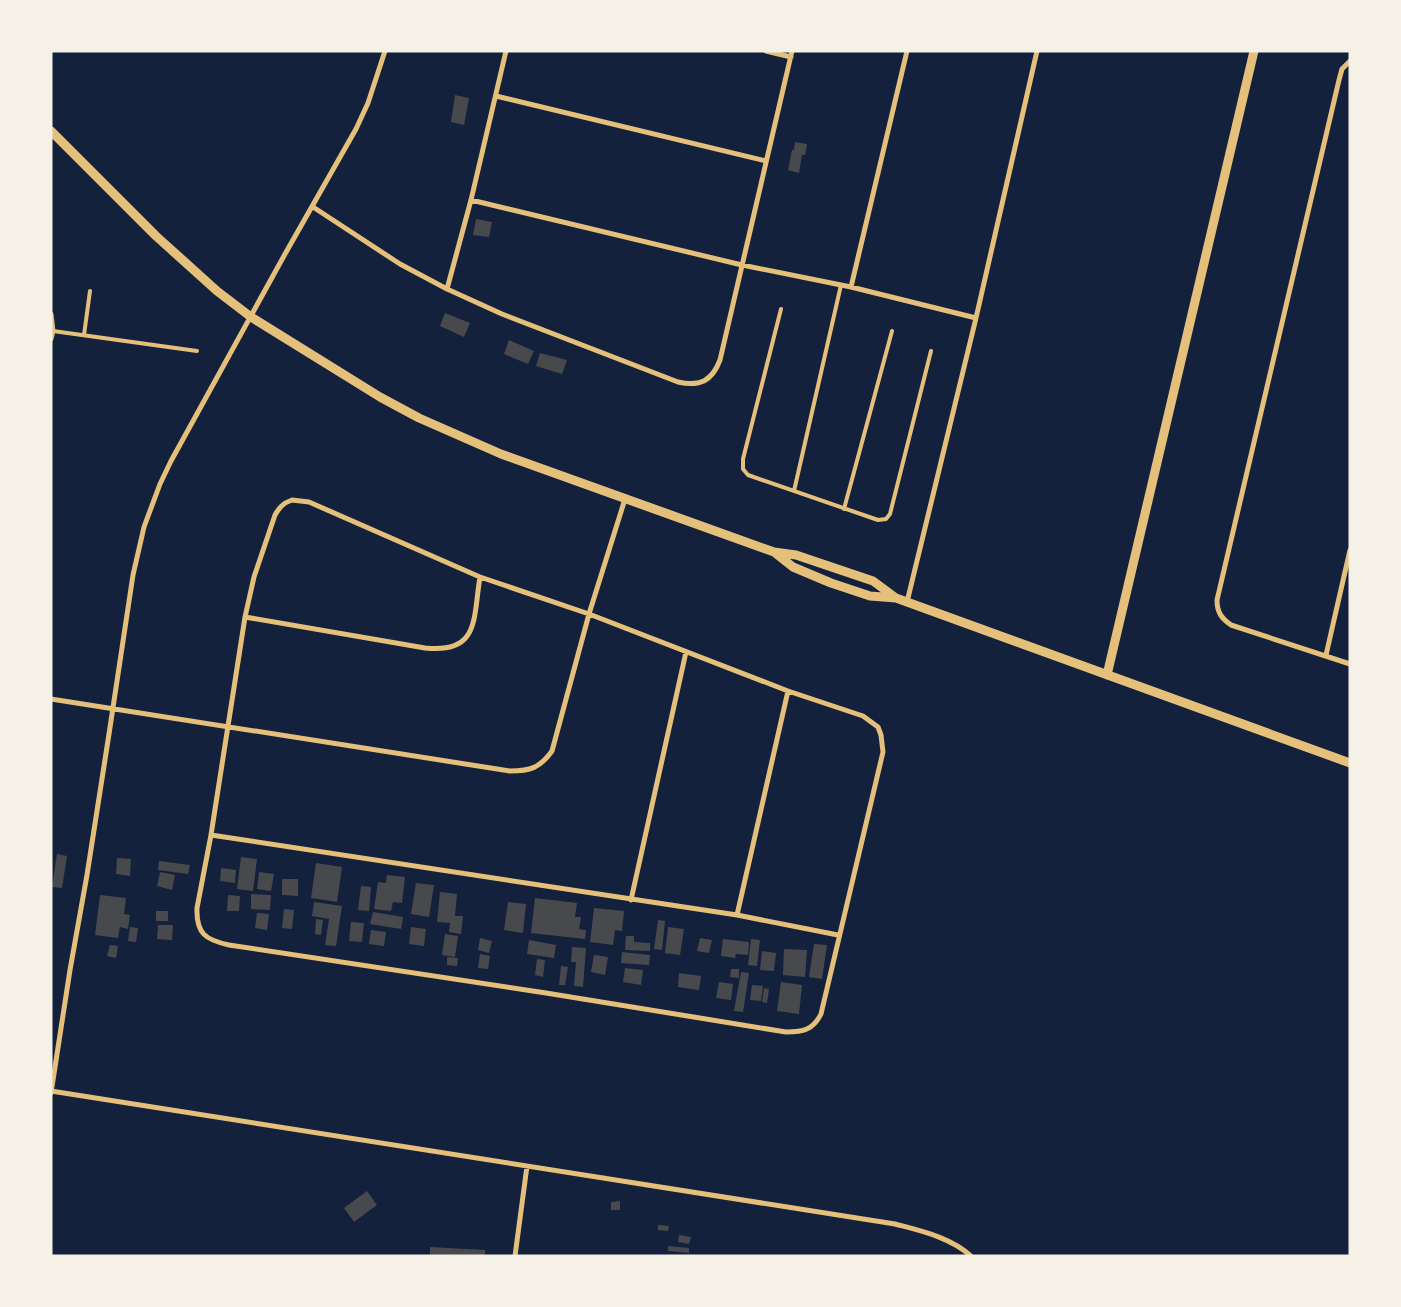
<svg xmlns="http://www.w3.org/2000/svg" width="1401" height="1307" font-family="Jost,sans-serif">
  <style>
    .building { fill: #48494c }
    .lines { fill: none; stroke-linecap: round; stroke-linejoin: round }
    .service { stroke: #e5c07b; stroke-width: 4 }
    .minor { stroke: #e5c07b; stroke-width: 5 }
    .tertiary { stroke: #e5c07b; stroke-width: 9 }
  </style>
  <rect width="100%" height="100%" fill="#14213d"/>
  <path class="building" d="M455 95 469 98 464 125 451 122Z
    M795 142 807 144 805 155H802L799 173 788 170 792 150H794Z
    M476 219 492 222 489 237 473 235Z
    M445 313 470 323 464 337 440 326Z
    M509 340 534 351 528 364 504 354Z
    M540 353 567 360 562 374 536 366Z
    M57 854 67 856 62 888 52 887Z
    M241 857 257 859 253 891 237 889Z
    M117 858 131 859 130 876 116 874Z
    M159 861 190 865 188 874 158 870Z
    M316 863 342 867 337 902 311 898Z
    M221 868 236 870 235 883 220 881Z
    M160 872 175 875 172 890 157 886Z
    M259 872 274 874 271 891 257 889Z
    M387 875 405 877 402 903 393 902 391 911 374 909 378 882 386 883Z
    M282 879H298V896L282 895Z
    M416 883 434 885 429 917 411 914Z
    M361 886 371 887 369 911 358 910Z
    M440 892 457 894 455 916H463L461 934 449 932 450 923 437 922Z
    M251 894 271 895 270 910 251 909Z
    M100 895 126 898 124 914 130 915 128 929 120 927 118 938 95 935Z
    M228 895 240 896 239 911H227Z
    M535 898 577 903 575 917H581L579 929 586 930 585 939 531 933Z
    M314 902 342 906 336 946 325 945 329 919 312 916Z
    M508 902 526 904 523 933 504 930Z
    M594 908 624 911 622 931 615 930 613 945 590 942Z
    M284 909 294 910 292 929 282 928Z
    M156 911H168V921H156Z
    M373 912 403 917 401 929 370 924Z
    M257 913 269 914 267 930 255 928Z
    M316 919 323 920 321 935 315 934Z
    M658 920 665 921 662 950 654 949Z
    M351 922 364 923 362 942 349 941Z
    M158 925H173L172 940 157 939Z
    M130 927 138 928 136 942 128 941Z
    M411 927 426 929 424 946 409 944Z
    M668 927 684 929 680 955 665 953Z
    M371 930 386 932 384 946 369 944Z
    M445 934 458 936 455 957 442 955Z
    M626 936H634V942L650 943V951L625 950Z
    M480 938 492 941 489 953 478 950Z
    M700 938 712 940 709 953 697 951Z
    M723 939 749 942 748 955 736 954 735 958 721 956Z
    M751 939 760 940 757 966 748 965Z
    M529 940 556 945 554 958 527 954Z
    M814 944 827 945 822 979 809 977Z
    M110 945 118 946 116 958 107 956Z
    M572 947 586 948 583 987 574 986 576 962H571Z
    M784 949 807 950 805 977 783 975Z
    M762 951 776 953 774 971 760 970Z
    M622 952 650 955 649 965 621 963Z
    M480 954 490 956 488 969 478 968Z
    M594 955 608 957 605 975 591 972Z
    M447 957 458 958 457 966 447 965Z
    M537 959 545 960 543 977 535 975Z
    M561 966 568 967 565 985H559Z
    M625 968 643 970 641 985 623 982Z
    M731 969H739V978L730 977Z
    M741 972 749 973 743 1012 734 1011Z
    M679 973 701 976 699 990 678 987Z
    M719 982 733 984 731 1000 716 998Z
    M781 982 802 985 799 1014 777 1011Z
    M752 985 763 986 761 1001 750 1000Z
    M764 988 769 989 767 1003 762 1002Z
    M367 1191 377 1205 354 1222 344 1208Z
    M620 1201V1210H611V1202Z
    M658 1225 669 1226 668 1231 658 1230Z
    M679 1235 691 1237 689 1244 678 1242Z
    M668 1246 689 1248V1253L668 1251Z
    M430 1247 485 1250V1256H430Z"/>
  <g class="lines">
    <path class="service" d="M781 309 743 459V469L748 475 878 520 886 519 890 514 931 351
      M53 331 197 351
      M84 335 90 291
      M794 491 841 285
      M844 509 892 331"/>
    <path class="minor" d="M766 51 791 57
      M1350 61 1342 69 1339 80 1217 600C1217 612 1221 618 1231 625L1350 664
      M496 96 766 161
      M471 200 742 265 851 287 976 318
      M313 207 400 264 447 289 502 314 678 382C700 387 712 381 720 360L792 51
      M851 287 907 51
      M447 289 471 200 506 51
      M51 314 53 331 51 339
      M292 500 309 502 480 577 589 614 788 691 863 716 878 727 881 735 883 752 821 1014C813 1030 803 1032 786 1032L546 993 229 945C206 940 196 934 197 908L211 835 245 617 254 577 275 515C279 508 283 503 292 500Z
      M907 602 976 318 1037 51
      M245 617 425 648C480 654 473 618 480 577
      M1326 655 1350 550
      M51 699 510 771C530 771 540 768 552 751L589 614 625 499
      M211 835 737 915 838 935
      M631 900 686 652
      M737 915 788 691
      M51 1091 895 1224C921 1231 950 1237 971 1256
      M51 1093 70 970 87 875 109 734 133 575 144 527 160 484 171 461 285 254 356 129 368 103 385 51
      M515 1256 527 1166"/>
    <path class="tertiary" d="M51 131 156 236 217 291 251 317 380 397 419 418 501 454 774 552 796 555 873 581 896 598
      M774 552 793 567 831 583 870 596 896 598 907 602 1350 763
      M1107 675 1254 51"/>
  </g>
  <rect width="1401" height="1307" fill="none" stroke="#f6f1e7" stroke-width="105"/>
</svg>
